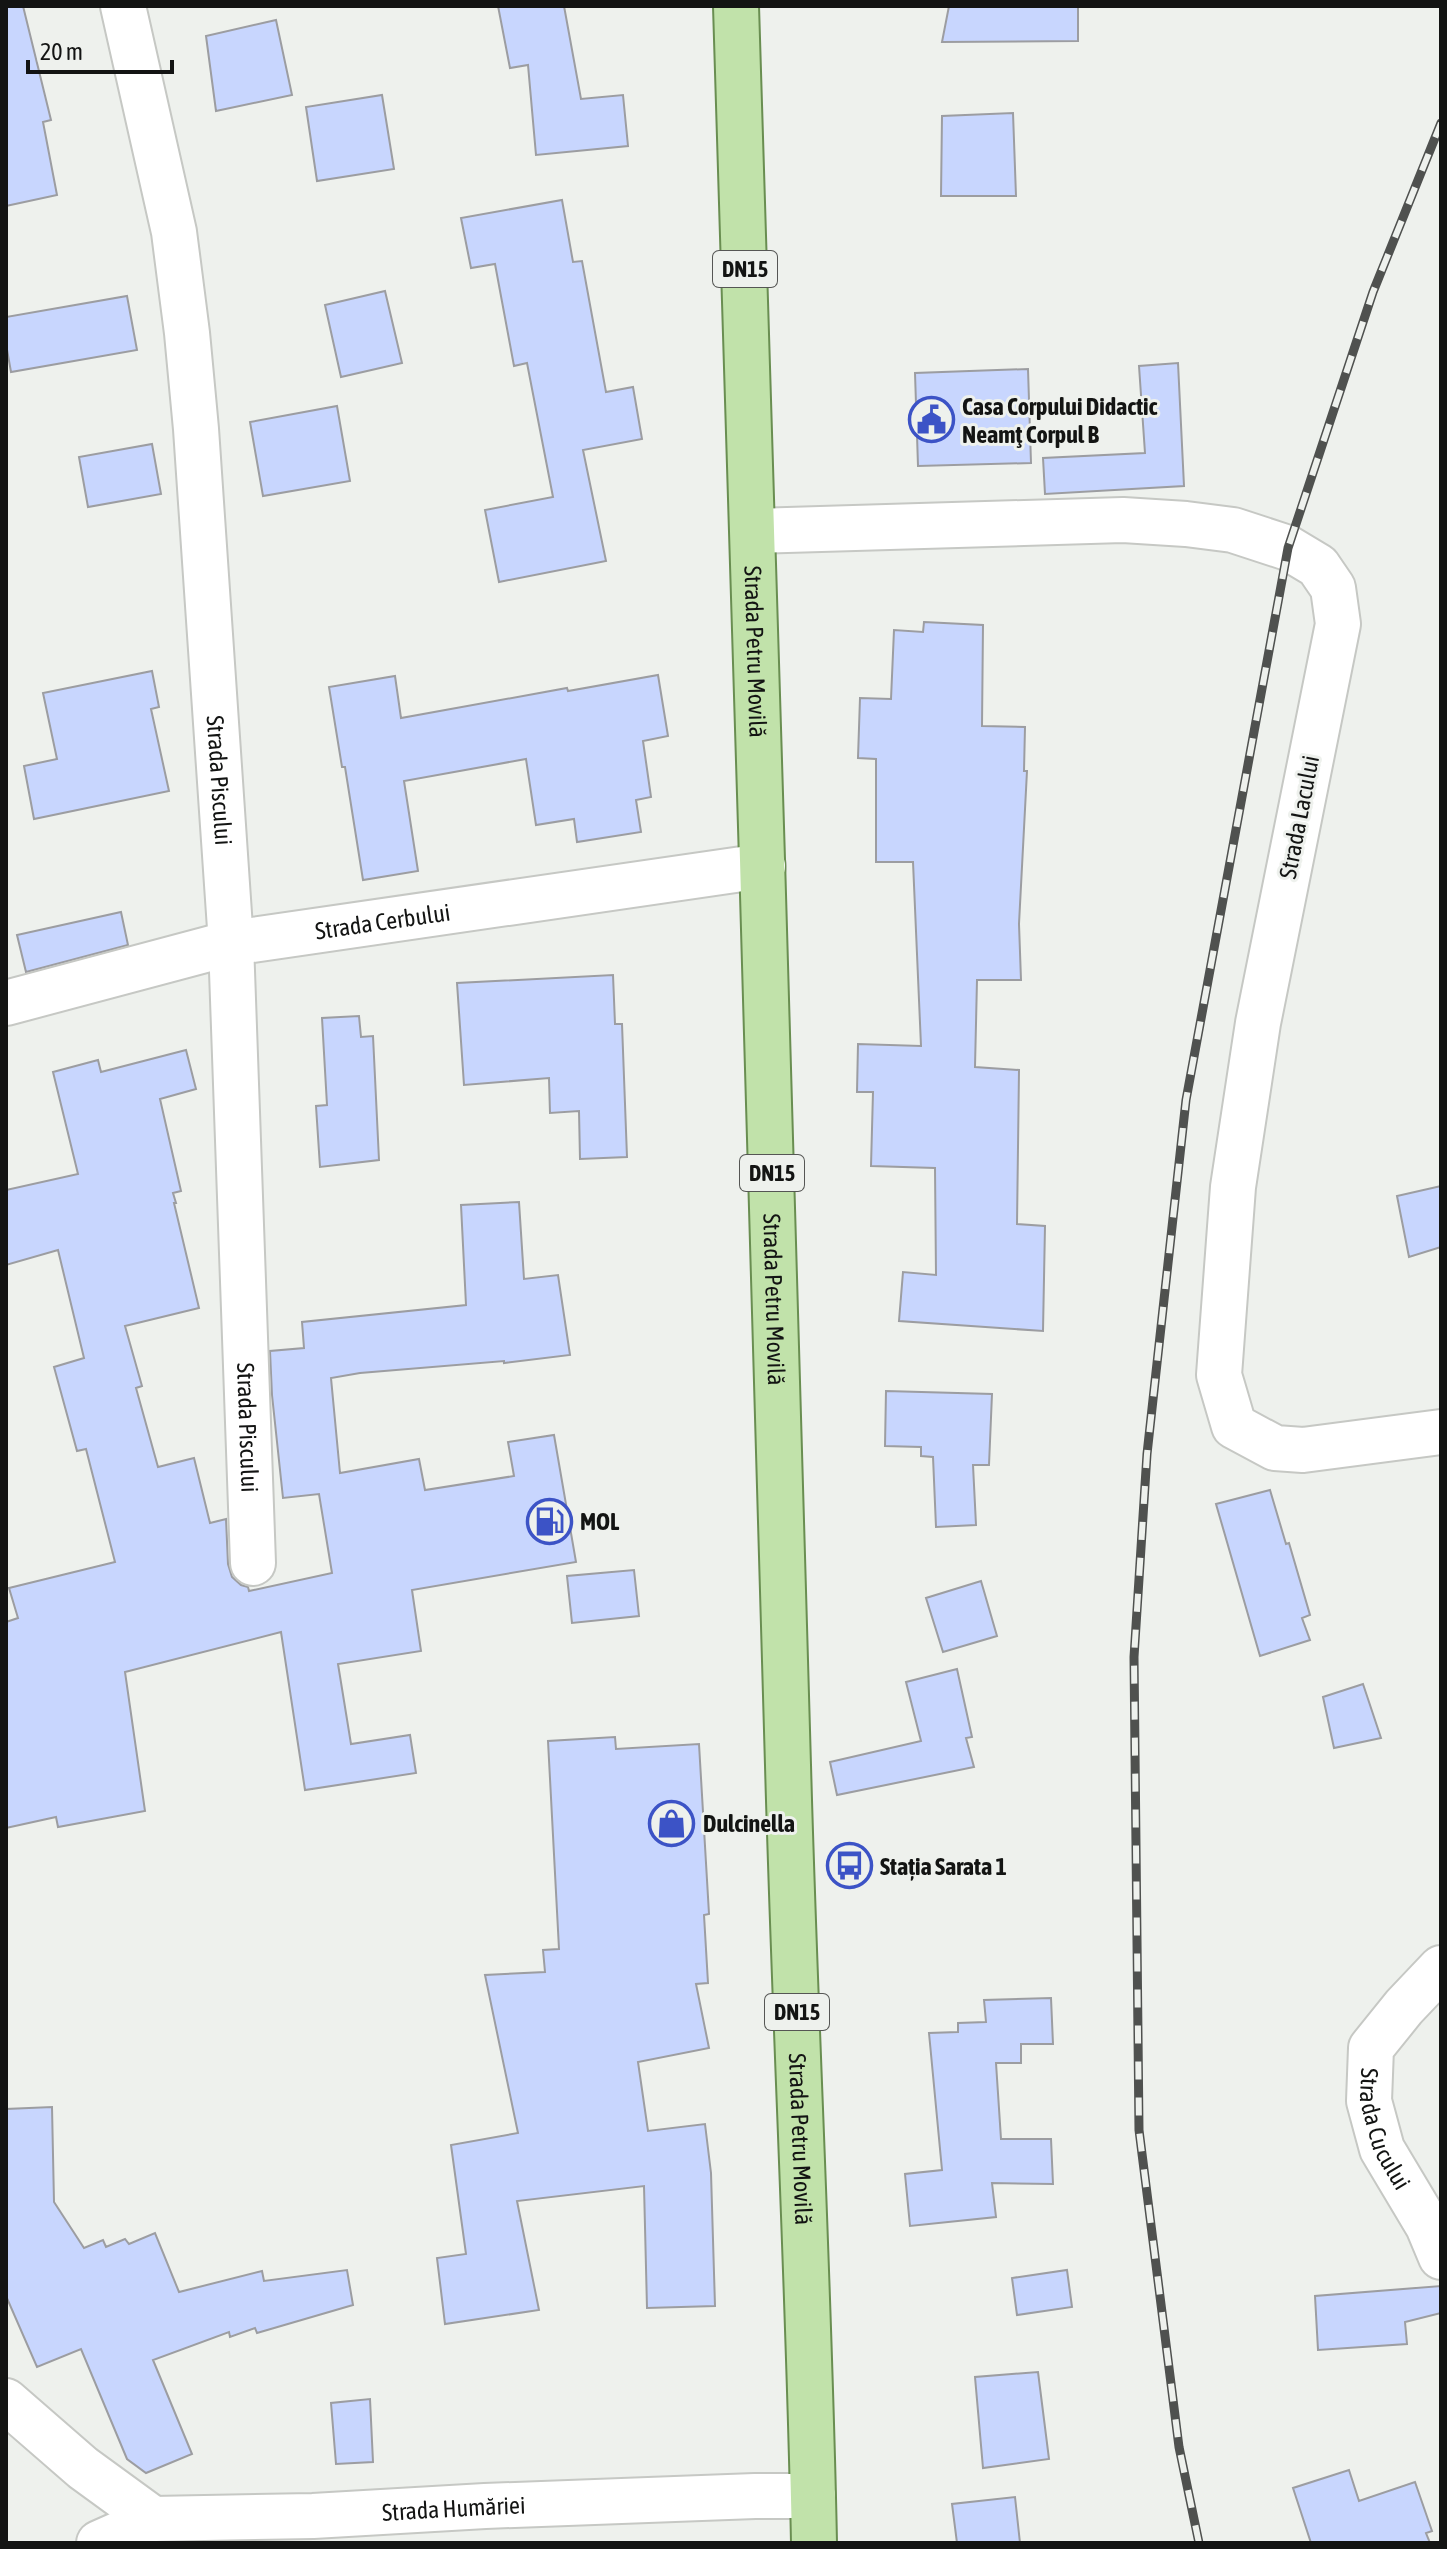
<svg xmlns="http://www.w3.org/2000/svg" width="1447" height="2549" font-family="'Asap Condensed',sans-serif">
  <style>
    .building { fill: #c8d6fe; stroke: #9c9da1; stroke-width: 2 }
    .lines { fill: none; stroke-linecap: round; stroke-linejoin: round }
    .street-casing { stroke: #c6c8c4; stroke-width: 48 }
    .primary-casing { stroke: #698e51; stroke-width: 48 }
    .street { stroke: #fff; stroke-width: 44 }
    .primary { stroke: #c1e2aa; stroke-width: 44 }
    .rail-casing { stroke: #4f514f; stroke-width: 9 }
    .rail { stroke: #eef1ed; stroke-width: 6; stroke-dasharray: 18; stroke-linecap: butt }
    .labels { text-anchor: middle; dominant-baseline: central; stroke-width: 6; stroke-linejoin: round; paint-order: stroke }
    .shield { fill: #eef1ed; stroke: #555654; stroke-width: 2 }
    .shield-label { font-size: 22px; font-weight: bold; fill: #131413 }
    .poi-label { font-size: 24px; font-weight: bold; fill: #131413; stroke: #eef1ed; text-anchor: start }
    .street-label { font-size: 24px; fill: #131413; stroke: #eef1ed }
  </style>
  <rect width="100%" height="100%" fill="#eef1ed"/>
  <path class="building" d="M6 6H23L51 120 43 122 57 195 6 206Z
    M498 6H564L581 99 623 95 628 146 536 155 528 65 510 68Z
    M949 6H1078V41L942 42Z
    M276 20 292 95 216 111 206 36Z
    M382 95 394 169 317 181 306 107Z
    M1013 113 1016 196H941L942 116Z
    M562 200 573 262 582 261 606 392 633 387 642 439 583 450 606 561 499 582 485 510 553 497 527 363 514 366 495 264 471 268 461 218Z
    M385 291 402 363 341 377 325 305Z
    M127 296 137 350 11 372 6 344V317Z
    M1178 363 1184 486 1045 494 1043 458 1145 453 1139 366Z
    M1028 369 1031 463 918 466 915 373Z
    M337 406 350 481 263 496 250 422Z
    M152 444 161 494 88 507 79 457Z
    M924 622 983 625 982 726 1025 727 1024 771H1027L1019 924 1021 980H977L975 1067 1019 1070 1017 1224 1045 1226 1043 1331 899 1321 903 1272 936 1275 935 1168 871 1166 873 1092H857L858 1044 921 1046 913 862H876V759L858 758 860 698 891 699 894 630 923 632Z
    M152 671 159 707 151 709 169 791 34 819 24 766 57 759 43 693Z
    M658 675 668 736 643 741 651 797 636 800 641 832 577 842 574 819 536 825 526 759 404 781 418 871 363 880 345 767H342L329 687 395 676 401 718 567 688 568 691Z
    M121 912 128 945 26 972 17 935Z
    M613 975 615 1024H622L627 1157 580 1159 579 1111 550 1113 549 1078 464 1085 457 983Z
    M359 1016 361 1037 373 1036 379 1160 320 1167 316 1106 327 1105 322 1018Z
    M186 1050 196 1089 160 1099 181 1191 173 1193 176 1203H174L199 1308 125 1326 142 1386 136 1388 158 1467 194 1458 210 1523 226 1519 228 1564 232 1577 241 1585 248 1587 249 1591 332 1573 319 1494 283 1498 272 1395 270 1351 304 1348 302 1322 466 1305 461 1205 519 1202 524 1279 558 1275 570 1355 504 1363V1361L360 1373 331 1378 340 1473 419 1459 425 1490 514 1476 508 1442 554 1435 576 1562 412 1590 421 1651 338 1664 351 1744 410 1735 416 1773 305 1790 281 1632 125 1672 145 1811 58 1827 56 1817 6 1828V1622L18 1618 9 1588 115 1562 86 1449 77 1451 54 1367 84 1358 58 1250 6 1265V1190L78 1174 53 1072 98 1060 101 1072Z
    M1441 1186V1247L1409 1257 1397 1196Z
    M886 1391 992 1394 989 1465H973L976 1525 936 1527 933 1457 921 1456V1447L885 1446Z
    M1270 1490 1286 1544 1289 1543 1310 1615 1302 1618 1310 1640 1260 1656 1216 1504Z
    M634 1570 639 1616 572 1623 567 1576Z
    M981 1581 997 1636 943 1652 926 1598Z
    M957 1669 972 1737 966 1738 974 1767 837 1795 830 1762 921 1741 906 1682Z
    M1363 1684 1381 1738 1334 1748 1323 1697Z
    M615 1737 616 1749 699 1744 709 1914 704 1915 708 1983 696 1984 709 2048 638 2062 648 2131 705 2124 711 2173 715 2306 647 2308 644 2186 517 2201 539 2310 445 2324 437 2258 466 2254 451 2145 518 2133 485 1975 545 1972 543 1950 559 1949 548 1741Z
    M1051 1998 1053 2044H1021V2063H996L1001 2139H1051L1053 2184 992 2183 996 2217 910 2226 905 2174 942 2170 929 2033 958 2032V2023L986 2022 984 2000Z
    M52 2107 54 2202 84 2248 103 2240 106 2247 125 2239 129 2244 155 2233 179 2292 262 2271 264 2281 347 2270 353 2305 257 2333 255 2328 230 2337 229 2332 153 2360 192 2454 146 2473 127 2459 81 2349 37 2367 6 2296V2109Z
    M1067 2270 1072 2307 1017 2315 1012 2278Z
    M1441 2286V2313L1405 2322 1407 2344 1318 2350 1315 2296Z
    M1038 2372 1049 2459 983 2468 975 2377Z
    M370 2399 373 2462 336 2464 331 2403Z
    M1349 2470 1359 2501 1415 2482 1432 2531 1426 2533 1430 2543H1311L1293 2488Z
    M1015 2497 1020 2543H957L952 2504Z"/>
  <g class="lines">
    <defs>
      <g id="street">
        <path id="s1" d="M123 6 174 232 187 333 196 429 231 943 253 1563"/>
        <path d="M753 531 1123 520 1186 524 1233 530 1288 548 1318 566 1333 588 1338 624 1258 1023 1233 1187 1219 1375 1234 1426 1275 1448 1303 1450 1441 1432"/>
        <path id="s2" d="M6 1003 231 943 763 866"/>
        <path id="s3" d="M1441 1968 1404 2007 1371 2048 1369 2101 1382 2149 1428 2226 1441 2257"/>
        <path d="M6 2401 83 2468 153 2519"/>
        <path id="s4" d="M99 2543 153 2519 313 2516 485 2506 755 2496H813"/>
      </g>
      <g id="primary">
        <path id="s5" d="M736 6C755 592 771 1179 788 1765 795 2025 809 2284 814 2543"/>
      </g>
    </defs>
    <use href="#street" class="street-casing"/>
    <use href="#primary" class="primary-casing"/>
    <use href="#street" class="street"/>
    <use href="#primary" class="primary"/>
    <defs>
      <path id="rail" d="M1199 2543 1179 2447 1139 2130 1134 1657 1147 1454 1186 1100 1288 548 1373 292 1441 123"/>
    </defs>
    <use href="#rail" class="rail-casing"/>
    <use href="#rail" class="rail"/>
  </g>
  <defs>
    <symbol id="civic-ring" viewBox="-11 -11 22 22"><circle r="9.5" fill="#eef1ed" stroke="#3c53c6" stroke-width="1.5"/><path d="M-.6-6.5H3V-4.5H.6V-3L4-1V1h2V6H-6V1h2V-1L-.6-3ZM-1.2 2.5V6h2.4V2.5Z" fill="#3c53c6"/></symbol>
    <symbol id="fuel-ring" viewBox="-11 -11 22 22"><circle r="9.5" fill="#eef1ed" stroke="#3c53c6" stroke-width="1.5"/><path d="M-5.5-6h7V0h2V4h1.3V-2.5L3-4.5l.8-.8L6-3V5H2.5V1h-1V6h-7ZM-4.2-4.7v3.2H.2V-4.7Z" fill="#3c53c6"/></symbol>
    <symbol id="shop-ring" viewBox="-11 -11 22 22"><circle r="9.5" fill="#eef1ed" stroke="#3c53c6" stroke-width="1.5"/><path d="M-5-2.5h2.3a2.7 3.5 0 0 1 5.4 0H5L5.5 6h-11ZM-1.5-2.5h3a1.5 2.3 0 0 0-3 0Z" fill="#3c53c6"/></symbol>
    <symbol id="bus-ring" viewBox="-11 -11 22 22"><circle r="9.5" fill="#eef1ed" stroke="#3c53c6" stroke-width="1.5"/><path d="M-5-6H5V4H4V6H2V4H-2V6H-4V4H-5ZM-3.5-4V0h7V-4ZM-3.5 1.2v1.5H-2V1.2ZM2 1.2v1.5H3.5V1.2Z" fill="#3c53c6"/></symbol>
  </defs>
  <g fill-rule="evenodd">
    <use href="#civic-ring" x="906" y="394" width="51" height="51"/>
    <use href="#fuel-ring" x="524" y="1496" width="51" height="51"/>
    <use href="#shop-ring" x="646" y="1798" width="51" height="51"/>
    <use href="#bus-ring" x="824" y="1840" width="51" height="51"/>
  </g>
  <g class="labels">
    <g class="shield">
      <rect x="713" y="251" width="64" height="36" rx="6"/>
      <rect x="740" y="1155" width="64" height="36" rx="6"/>
      <rect x="765" y="1994" width="64" height="36" rx="6"/>
    </g>
    <g class="shield-label">
      <text x="745" y="269">DN15</text>
      <text x="772" y="1173">DN15</text>
      <text x="797" y="2012">DN15</text>
    </g>
    <g class="poi-label">
      <text x="962" y="406">Casa Corpului Didactic<tspan x="962" dy="28">Neamţ Corpul B</tspan></text>
      <text x="580" y="1521">MOL</text>
      <text x="703" y="1823">Dulcinella</text>
      <text x="880" y="1866">Stația Sarata 1</text>
    </g>
    <g class="street-label">
      <text stroke="none"><textPath href="#s5" startOffset="646">Strada Petru Movilă</textPath></text>
      <text stroke="none"><textPath href="#s1" startOffset="782">Strada Piscului</textPath></text>
      <text transform="translate(1299 817) rotate(-79)">Strada Lacului</text>
      <text stroke="none"><textPath href="#s2" startOffset="386">Strada Cerbului</textPath></text>
      <text stroke="none"><textPath href="#s5" startOffset="1294">Strada Petru Movilă</textPath></text>
      <text stroke="none"><textPath href="#s1" startOffset="1430">Strada Piscului</textPath></text>
      <text stroke="none"><textPath href="#s3" startOffset="190">Strada Cucului</textPath></text>
      <text stroke="none"><textPath href="#s5" startOffset="2134">Strada Petru Movilă</textPath></text>
      <text stroke="none"><textPath href="#s4" startOffset="360">Strada Humăriei</textPath></text>
    </g>
  </g>
  <rect width="1447" height="2549" fill="none" stroke="#131413" stroke-width="16"/>
  <path d="M28 60v12h144v-12" fill="none" stroke="#131413" stroke-width="4"/>
  <text x="40" y="60" font-size="24" fill="#131413" stroke="#eef1ed" stroke-width="6" paint-order="stroke">20 m</text>
</svg>
